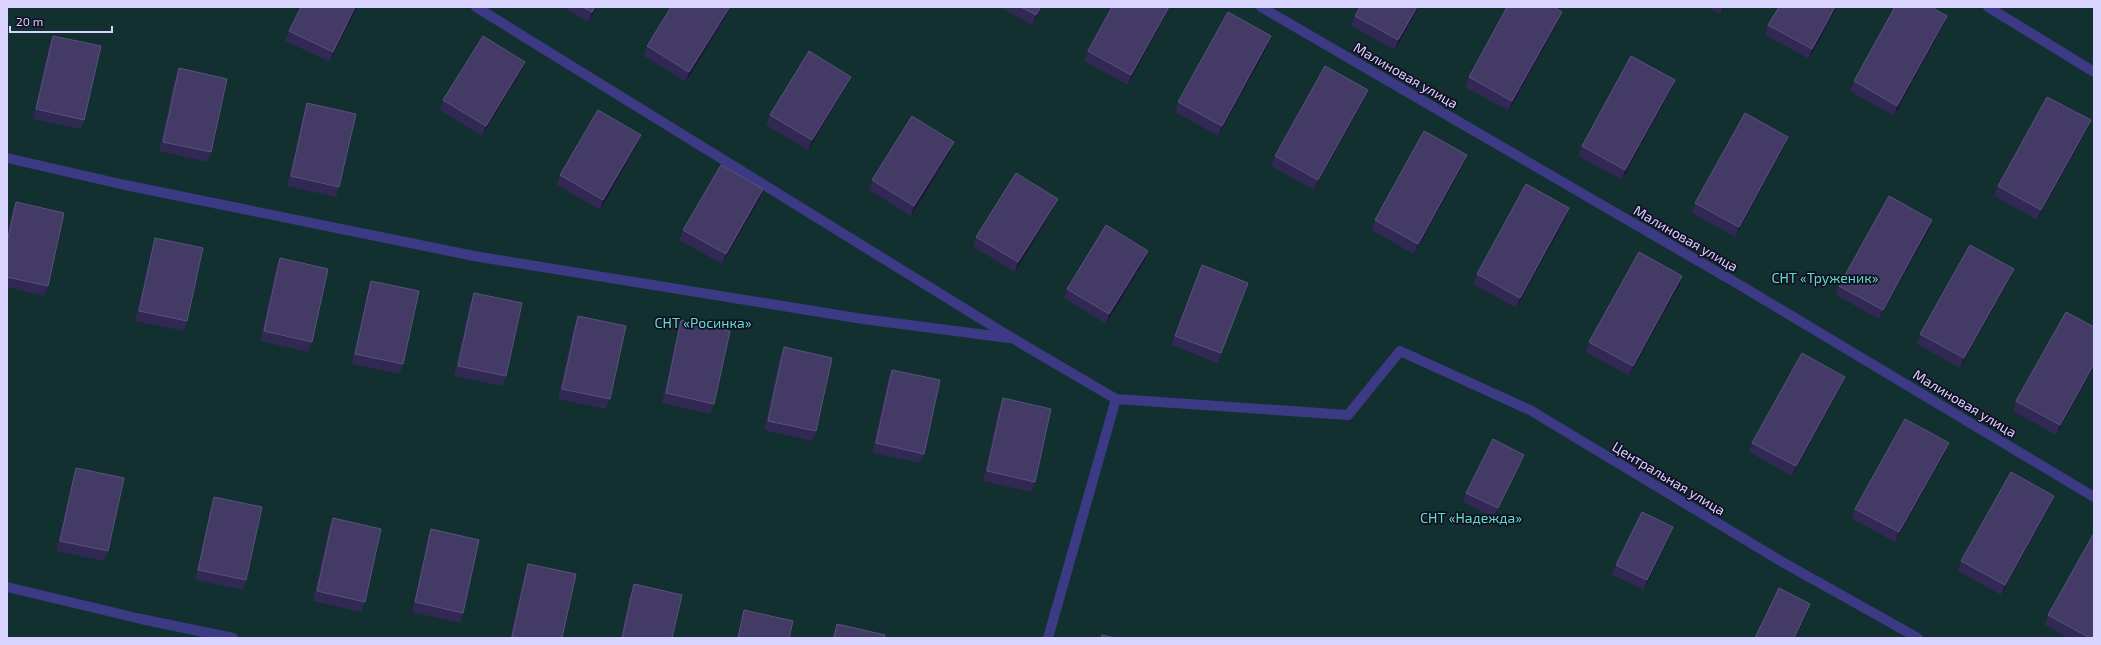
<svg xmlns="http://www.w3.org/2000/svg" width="2101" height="645" font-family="'Exo 2',sans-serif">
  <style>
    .green { fill: #12302f }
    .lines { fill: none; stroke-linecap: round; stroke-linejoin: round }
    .minor { stroke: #3d3a85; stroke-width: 10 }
    .wall { fill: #312854 }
    .shaded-wall { fill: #1d163a }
    .building { fill: #433a66; stroke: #5a527e }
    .labels { text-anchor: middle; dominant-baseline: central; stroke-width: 3.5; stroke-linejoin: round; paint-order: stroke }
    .street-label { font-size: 14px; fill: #d9d4ff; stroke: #130f26 }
    .park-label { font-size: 14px; fill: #5fe0c0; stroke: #130f26 }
  </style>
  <rect width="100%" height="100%" fill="#130f26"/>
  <path class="green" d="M7 7H2094V638H7Z"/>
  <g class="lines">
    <path class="minor" d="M476 7 1012 338 1116 399 1348 415 1400 351 1530 410 1779 560 1918 638
      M1261 7 1738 284 2094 497
      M1988 7 2094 72
      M7 158 125 185 474 256 863 319 1009 338
      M7 587 141 619 233 638
      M1048 638 1116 399"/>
  </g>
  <path class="wall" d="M357 7 330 62 285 41 289 31Z
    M563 7H597L588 22Z
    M1000 7H1042L1032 25Z
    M1170 7 1128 85 1084 61 1088 51Z
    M1419 7 1395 50 1351 26 1355 16Z
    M1707 7H1724L1720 14Z
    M1837 7 1809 59 1765 35 1768 25Z
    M729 8 725 18 686 82 644 56 647 46Z
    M1558 22 1509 111 1465 87 1469 77Z
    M1943 26 1894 116 1850 91 1854 81Z
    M53 36 84 120 81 129 33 119 49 46Z
    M1271 36 1268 46 1218 136 1175 112 1178 102Z
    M525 62 521 72 482 136 440 110 443 100Z
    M179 68 211 152 207 162 159 151 175 78Z
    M1675 80 1671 90 1622 180 1578 156 1582 146Z
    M847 86 808 150 766 125 770 115Z
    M1364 100 1314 190 1271 166 1275 156Z
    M307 103 339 187 336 197 287 186 304 113Z
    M2091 120 2087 130 2037 220 1994 196 1998 186Z
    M1788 137 1784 147 1735 237 1692 213 1695 203Z
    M954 142 950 152 911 216 869 190 872 180Z
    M637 145 600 210 557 185 560 175Z
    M1464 164 1414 254 1371 230 1375 220Z
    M763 189 760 199 722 264 679 240 683 230Z
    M1058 199 1054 208 1015 272 973 247 976 237Z
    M16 202 48 286 44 296 7 287V237L12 212Z
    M1566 218 1516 308 1473 284 1477 274Z
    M1932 220 1929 230 1879 319 1836 295 1839 286Z
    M155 238 187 321 184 331 135 321 152 248Z
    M1148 251 1145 260 1106 324 1064 298 1067 289Z
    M280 258 312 342 308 352 260 341 276 268Z
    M1202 265 1248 283 1218 363 1171 345Z
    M1682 276 1679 286 1629 376 1586 352 1589 342Z
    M2010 279 1960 368 1917 344 1920 334Z
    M371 281 403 364 400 374 352 364 368 290Z
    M474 293 506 376 502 386 454 376 470 303Z
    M578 316 610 399 606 409 558 399 574 326Z
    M681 320 714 404 710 414 662 403 678 330Z
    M784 347 816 431 812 441 764 430 780 357Z
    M2094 367 2056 435 2013 411 2016 401Z
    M892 370 924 454 920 463 872 453 888 380Z
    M1845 377 1841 387 1792 476 1749 452 1752 443Z
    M1003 398 1035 482 1031 492 983 481 999 408Z
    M1949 443 1945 453 1895 542 1852 519 1855 509Z
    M1520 464 1494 518 1463 502 1466 493Z
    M76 468 108 551 104 561 56 551 73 478Z
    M214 497 246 580 243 590 195 580 211 507Z
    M2050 505 2001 595 1958 571 1961 561Z
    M333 518 365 602 361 612 313 601 329 528Z
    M1673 527 1669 537 1644 590 1612 575 1616 565Z
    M431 529 463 613 460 623 412 612 428 539Z
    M528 564 562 638H510L525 573Z
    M634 584 672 638H621L630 594Z
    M744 610 789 638H737L741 620Z
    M2048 615 2094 638H2068L2045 625Z
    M837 624 884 638H832Z"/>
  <path class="shaded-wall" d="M355 7H357L330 62 333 52Z
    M595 7H597L588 22 592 12Z
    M1041 7H1042L1032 25 1036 15Z
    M1169 7H1170L1128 85 1131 75Z
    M1417 7H1419L1395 50 1398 40Z
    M1723 7H1724L1720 14Z
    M1835 7H1837L1809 59 1812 49Z
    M729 8 725 18 686 82 689 72Z
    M1562 12 1558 22 1509 111 1512 101Z
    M1947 16 1943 26 1894 116 1897 106Z
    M1271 36 1268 46 1218 136 1222 126Z
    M525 62 521 72 482 136 486 126Z
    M851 77 847 86 808 150 812 140Z
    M1675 80 1671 90 1622 180 1625 170Z
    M1368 90 1364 100 1314 190 1318 180Z
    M2091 120 2087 130 2037 220 2041 210Z
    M641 135 637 145 600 210 603 200Z
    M1788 137 1784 147 1735 237 1739 227Z
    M954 142 950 152 911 216 914 206Z
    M1467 155 1464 164 1414 254 1418 244Z
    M763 189 760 199 722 264 726 254Z
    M1058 199 1054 208 1015 272 1018 262Z
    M1569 208 1566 218 1516 308 1520 298Z
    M1932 220 1929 230 1879 319 1883 310Z
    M1148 251 1145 260 1106 324 1109 314Z
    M2014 269 2010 279 1960 368 1964 358Z
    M1682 276 1679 286 1629 376 1633 366Z
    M2094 364V367L2056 435 2060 425Z
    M1845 377 1841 387 1792 476 1796 466Z
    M1949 443 1945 453 1895 542 1899 532Z
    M1524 455 1520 464 1494 518 1498 508Z
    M2054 496 2050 505 2001 595 2005 585Z
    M1673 527 1669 537 1644 590 1647 580Z
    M1810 604 1807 614 1795 638H1794Z"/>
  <path class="building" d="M301 7H355L333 52 289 31Z
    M583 7H595L592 12Z
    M671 7H727L729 8 689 72 647 46Z
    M1021 7H1041L1036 15Z
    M1112 7H1169L1131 75 1088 51Z
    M1360 7H1417L1398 40 1355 16Z
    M1507 7H1554L1562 12 1512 101 1469 77Z
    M1779 7H1835L1812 49 1768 25Z
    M1895 7H1931L1947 16 1897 106 1854 81Z
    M1228 12 1271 36 1222 126 1178 102Z
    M53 36 101 46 84 120 36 109Z
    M483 36 525 62 486 126 443 100Z
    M809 51 851 77 812 140 770 115Z
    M1631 56 1675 80 1625 170 1582 146Z
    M1325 66 1368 90 1318 180 1275 156Z
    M179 68 227 79 211 152 163 142Z
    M2047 97 2091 120 2041 210 1998 186Z
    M307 103 356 114 339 187 291 176Z
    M598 110 641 135 603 200 560 175Z
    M1745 113 1788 137 1739 227 1695 203Z
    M912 116 954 142 914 206 872 180Z
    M1424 131 1467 155 1418 244 1375 220Z
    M721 165 763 189 726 254 683 230Z
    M1016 173 1058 199 1018 262 976 237Z
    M1526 184 1569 208 1520 298 1477 274Z
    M1889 196 1932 220 1883 310 1839 286Z
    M16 202 64 213 48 286 7 277V243Z
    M1106 225 1148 251 1109 314 1067 289Z
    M155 238 203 248 187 321 139 311Z
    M1970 245 2014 269 1964 358 1920 334Z
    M1639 252 1682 276 1633 366 1589 342Z
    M280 258 328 269 312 342 264 331Z
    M1202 265 1248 283 1221 353 1175 336Z
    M371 281 419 291 403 364 355 354Z
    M474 293 522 303 506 376 458 366Z
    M2066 312 2094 327V364L2060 425 2016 401Z
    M578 316 626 326 610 399 562 389Z
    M681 320 730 331 714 404 666 393Z
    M784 347 832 358 816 431 768 421Z
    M1802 353 1845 377 1796 466 1752 443Z
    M892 370 940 380 924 454 876 443Z
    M1003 398 1051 409 1035 482 987 471Z
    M1905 419 1949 443 1899 532 1855 509Z
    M1493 439 1524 455 1498 508 1466 493Z
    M76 468 124 478 108 551 60 541Z
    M2011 472 2054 496 2005 585 1961 561Z
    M214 497 262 507 246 580 198 570Z
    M1642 512 1673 527 1647 580 1616 565Z
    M333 518 381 529 365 602 317 591Z
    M431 529 479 540 463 613 415 602Z
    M2094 533V635L2092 638H2090L2048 615Z
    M528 564 576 574 562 638H518L512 637Z
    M634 584 682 595 672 638H622Z
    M1779 588 1810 604 1794 638H1755Z
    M744 610 793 621 789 638H738Z
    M837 624 885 635 884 638H834Z
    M1102 635 1116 638H1101Z"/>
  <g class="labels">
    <g class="street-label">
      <text transform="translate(1406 75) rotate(30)">Малиновая улица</text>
      <text transform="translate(1686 238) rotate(30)">Малиновая улица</text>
      <text transform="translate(1965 403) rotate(31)">Малиновая улица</text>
      <text transform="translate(1669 478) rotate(31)">Центральная улица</text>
    </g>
    <g class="park-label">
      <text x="1825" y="277">СНТ «Труженик»</text>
      <text x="703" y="322">СНТ «Росинка»</text>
      <text x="1471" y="517">СНТ «Надежда»</text>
    </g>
  </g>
  <rect width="2101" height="645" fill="none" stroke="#d9d4ff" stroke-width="16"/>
  <path d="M10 26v6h102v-6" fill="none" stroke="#d9d4ff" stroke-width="2"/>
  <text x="16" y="26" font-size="12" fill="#d9d4ff" stroke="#130f26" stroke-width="3" paint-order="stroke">20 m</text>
</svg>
